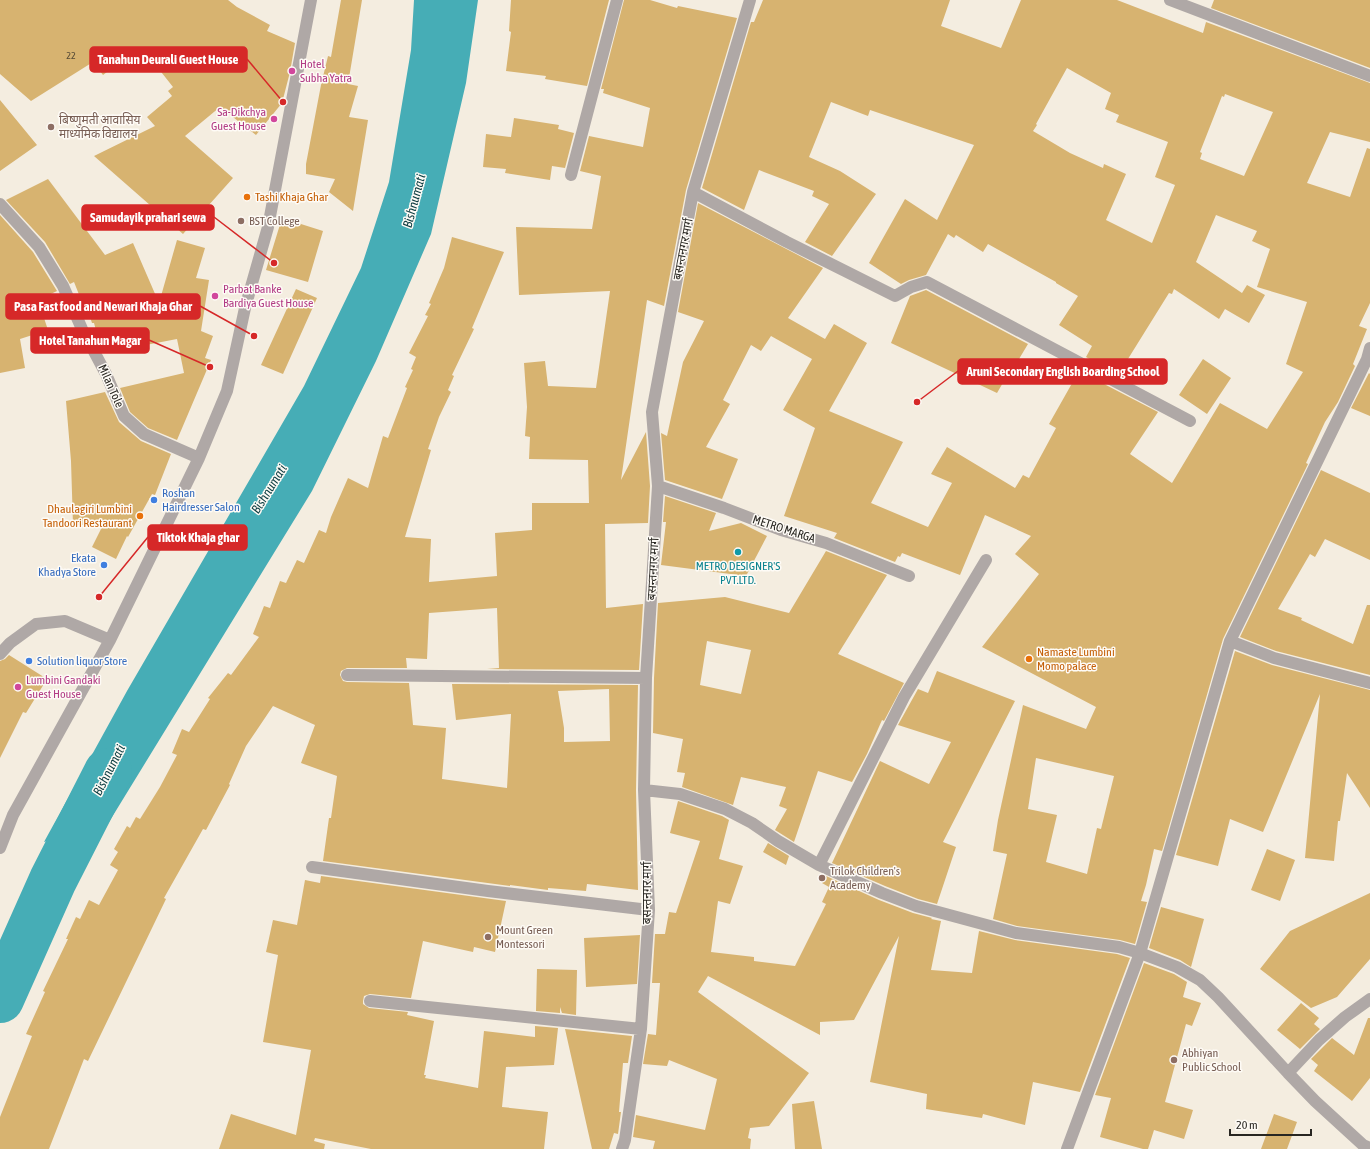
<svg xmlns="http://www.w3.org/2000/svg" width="1370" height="1149" font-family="'Asap Condensed','Noto Sans Devanagari',sans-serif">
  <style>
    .water { fill: #46adb6 }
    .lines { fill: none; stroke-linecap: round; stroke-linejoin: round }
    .river { stroke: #46adb6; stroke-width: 48 }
    .building { fill: #d7b370; fill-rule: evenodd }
    .minor { stroke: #afa8a6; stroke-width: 12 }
    .hotel-dot { fill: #d1479c; stroke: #fefbf6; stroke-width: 1.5 }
    .education-dot { fill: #8d6e63; stroke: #fefbf6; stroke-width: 1.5 }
    .food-dot { fill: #e8710a; stroke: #fefbf6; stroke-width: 1.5 }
    .shop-dot { fill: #3f7fe0; stroke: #fefbf6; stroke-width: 1.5 }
    .culture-dot { fill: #0f9aa8; stroke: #fefbf6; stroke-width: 1.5 }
    .labels { text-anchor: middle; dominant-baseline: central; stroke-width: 3; stroke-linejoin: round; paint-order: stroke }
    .number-label { font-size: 10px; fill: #544935 }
    .hotel-label { font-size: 12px; fill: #b23c85; stroke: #fefbf6; text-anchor: start }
    .education-label { font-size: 12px; fill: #785e54; stroke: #fefbf6; text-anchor: start }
    .food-label { font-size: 12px; fill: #c56008; stroke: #fefbf6; text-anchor: start }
    .street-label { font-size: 12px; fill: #282621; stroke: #fefbf6 }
    .shop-label { font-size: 12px; fill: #366cbe; stroke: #fefbf6; text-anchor: start }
    .culture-label { font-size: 12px; fill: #0d838f; stroke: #fefbf6 }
    .water-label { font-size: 13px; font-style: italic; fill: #0e3e42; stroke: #fefbf6 }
    .leader { fill: none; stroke: #d62828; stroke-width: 1.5 }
    .callout-dot { fill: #d62828; stroke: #fefbf6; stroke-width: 1.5 }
    .callout { fill: #d62828; stroke: #d62828; stroke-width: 1.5 }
    .callout-label { font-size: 13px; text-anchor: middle; font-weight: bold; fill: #fff }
  </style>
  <rect width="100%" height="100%" fill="#f4ede0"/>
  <path class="water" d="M414 0H478L466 83 431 234 376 361 312 491 109 822 44 842 127 691 304 386 361 268 389 182 411 50Z"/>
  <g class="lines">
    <path class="river" d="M0 999 53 880 108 772"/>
  </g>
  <path class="building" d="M0 0H228L237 7 270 25 267 31 295 43 290 72 282 103 256 135 220 107 185 136 233 178 183 234 94 156 155 126 147 117 172 96 168 91 173 87 143 49 134 56 132 53 103 75 93 62 31 101 0 74Z
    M341 0H362L348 84 358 86 349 117 368 120 353 211 329 192 335 179 306 174V164L321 85 328 56 331 57Z
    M511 0H609L587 86 545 79 546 76 506 71 511 32 509 31Z
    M624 0H650L677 8 678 6 737 18 686 190 664 306 647 300 621 480 646 432 650 486 648 523 605 524 606 608 643 604 639 670 487 669 499 668 497 608 429 613 427 659 406 658 407 668H347L341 671 340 675 343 681 347 682 409 683 413 725 446 728 442 779 507 788 511 714 456 720 452 684 638 685 636 790 638 890 587 884 586 891 548 888V890L510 885V886L323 861 329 818H331L337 776 301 763 315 725 273 706 246 746 229 784 230 785 206 830 203 829 164 898 166 899 88 1061 84 1059 49 1149H0V1117L32 1036 26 1034 45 992 43 991 68 939H66L76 917 80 919 89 900 99 905 118 870 110 865 118 852 114 849 127 826 130 828 136 817 140 819 160 787 177 755 172 753 182 729 189 732 210 699 208 698 228 673 231 675 259 637 253 634 264 606 270 608 280 581 286 583 297 560 304 563 319 530 326 533 331 517 348 478 368 488 383 436 388 438 407 388 405 387 413 370 411 369 416 357 409 353 428 316 425 315 431 304 429 303 444 268 452 237 504 252 472 328 474 329 452 375 454 376 448 390 451 392 439 417 428 449 431 450 405 537 431 539 429 582 497 576 495 533 532 530V503H589L588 460 529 459 530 437 525 436 527 407 524 363 545 361 548 386 596 388 610 291 519 295 516 227 592 229 601 176 580 171 589 136 643 147 650 108 603 93 604 89H601ZM609 689 610 741 564 742V728L558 691Z
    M763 0H950L941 26 1001 48 1021 0H1117L1203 33 1206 22 1370 83V142L1330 132 1307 183 1350 197 1367 148 1370 149V303L1359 326 1367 329 1353 364 1355 366 1338 402 1325 422 1306 463 1308 464 1223 639 1162 851 1154 849 1146 885 1141 901 1147 902 1135 944 1120 940 1017 926 993 919 1007 854 993 851 998 820 1023 705 1086 729 1096 707 982 647 1039 574 1015 554 1031 536 985 515 960 575 902 553 900 557 898 556 895 562 834 538 837 533 784 516 815 428 783 410 812 359 771 336 761 351 751 345 723 400 730 404 706 447 738 459 722 499 665 480 661 433 667 436 683 362 704 321 678 312 698 203 823 268 788 318 825 339 834 324 867 343 829 411 903 442 871 503 928 527 952 483 931 474 947 447 1015 488 1023 475 1029 478 1056 428 1049 424 1079 371 1158 412 1130 454 1172 483 1220 403 1267 429 1303 372 1286 364 1307 302 1257 287 1270 249 1252 241 1257 231 1216 215 1196 262 1242 293 1247 285 1265 295 1249 323 1225 309 1219 319 1174 289 1172 294 1169 293 1118 375 1086 357 1092 346 1059 325 1078 296 1056 283V282L988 244 983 252 956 235 954 238 948 234 926 275 909 280 901 284 869 263 905 199 937 220 974 145 870 110 868 116 831 102 809 157 840 171 876 194 832 256 805 242 829 204 812 196 814 191 759 170 744 210 702 188 751 22H754ZM1067 68 1111 93 1105 109 1119 115 1116 122 1168 142 1155 177 1175 185 1152 243 1106 220 1126 174 1104 164 1103 168 1070 153 1033 131 1037 125 1036 124ZM1225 94 1273 112 1244 176 1200 159 1202 153 1200 152 1222 96 1224 97ZM1036 758 1114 776 1101 829 1097 828 1087 874 1046 862 1057 815 1028 809Z
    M1214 0H1370V68L1211 8Z
    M0 100 37 145 0 171Z
    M514 118 559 125 558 129 574 133 565 168 552 166 550 180 505 173 506 169 483 167 486 134 511 137Z
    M48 179 105 255 133 243 159 303 177 240 205 248 196 278 209 280 201 331 213 336 205 358 211 360 177 440 148 428 130 412 120 388 184 373 177 339 104 353 101 349 94 323H92L83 296 80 297 74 282 70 284 45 242 6 200Z
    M0 215 33 252 57 291 38 300 48 330 20 339 25 368 0 373Z
    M282 218 323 231 308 282 266 270Z
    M296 289 317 298 283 374 261 365Z
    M926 290 1028 344 1013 369H1011L997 393 891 343 910 296Z
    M1203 359 1231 378 1207 414 1179 395Z
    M1369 373 1370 374V416L1351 408Z
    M105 392 119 422 141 441 171 454 155 495 152 494 128 537 127 536 116 559 92 547 103 525H73L71 461 66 401Z
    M1321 470 1370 493V560L1325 539 1315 557 1310 554 1278 609 1302 618 1301 620 1353 644 1367 605H1370V675L1276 651 1240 637Z
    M665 496 716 513 709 531 741 523 767 536 746 576 661 565 666 522H663Z
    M826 551 887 575 838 654 904 683 884 721 882 720 867 754 852 782 818 771 794 842 775 830 787 809 779 806 786 787 741 777 733 805 682 787 685 773 677 772 683 739 653 733 654 678 658 603 725 597 789 613ZM707 641 751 650 741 694 700 685Z
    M1235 651 1272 665 1370 690V808L1347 773 1340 821H1338L1334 861 1305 858 1320 694 1263 832 1230 819 1218 866 1176 855Z
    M9 655 47 679 26 713 23 712 0 758V661L5 659Z
    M937 671 1015 701 943 842 956 847 937 904 918 899 885 886 832 863 880 761 929 784 951 742 898 725 918 689 928 693Z
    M678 801 722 816 729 820 719 859 743 866 730 904 718 901 711 952 754 957V961L795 966 826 904 822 902 829 887 822 883 826 876 879 900 913 913 932 918 931 919 941 921 931 970 972 973 979 931 1015 940 1117 954 1130 958 1080 1092 1033 1082 1025 1125 983 1114 982 1118 926 1109 927 1094 870 1082 899 936 854 1020 820 1022V1035L708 976 698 992 809 1073 769 1126 750 1128 748 1138 751 1139 750 1149H653L655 1141 633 1137 636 1115 705 1130 717 1079 669 1060 667 1066 643 1064 648 1034 656 1035 660 983H652L655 934H665L669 912 676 913 700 841 670 833Z
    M768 843 789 856 786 865 763 852Z
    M1267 849 1295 860 1280 901 1251 890Z
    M321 876 506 901 495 952 474 947 473 952 423 941 411 998 370 994 364 996 363 1001V1004L369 1008 408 1012 407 1015 434 1021 424 1075H426L425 1078 478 1088 484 1031 535 1037V1026L558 1028 554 1065 506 1067 502 1107 548 1112 544 1149H371L315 1138 314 1141 325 1144 324 1149H219L231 1114 296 1135 311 1050 263 1042 278 955 266 952 273 920 297 925 305 880 320 883Z
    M1370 893V959L1337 997 1311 1008 1260 969 1290 931Z
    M1161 907 1204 919 1191 967 1180 960 1149 948Z
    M640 935 637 984 586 987 584 938Z
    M1144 963 1174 974 1187 982 1183 997 1201 1003 1192 1026 1186 1024 1165 1102 1193 1110 1184 1139 1154 1130 1148 1149H1143L1100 1137 1111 1098 1095 1095Z
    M537 969 577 970 576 1015 562 1013 560 1007V1013L536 1011Z
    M1301 1003 1319 1018 1314 1024 1320 1029 1300 1049 1277 1030Z
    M1368 1018H1370V1078L1352 1101 1314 1071 1318 1065 1311 1059 1332 1038 1354 1055Z
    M565 1029 632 1036 628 1063H623L619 1112H621L618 1134 614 1133 609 1149H592Z
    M814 1101 822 1149H795L792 1104Z
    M1274 1114 1297 1122 1287 1149H1261Z"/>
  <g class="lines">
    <path class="minor" d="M1170 0 1370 76
      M571 175 617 0
      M693 192 787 242 895 296 911 287 927 282 1190 421
      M0 204 39 247 63 286 82 329 106 374 124 416 144 434 199 458
      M658 486 724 508 781 530 826 543 909 576
      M1230 641 1274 658 1370 683
      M0 654 10 643 36 624 65 621 110 640
      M347 675 646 678
      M644 790 680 794 725 809 752 823 778 841 819 865 882 893 916 906 1016 933 1119 947 1140 953 1177 967 1200 980 1218 997 1288 1073
      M0 848 13 815 110 640 199 458 227 391 245 308 268 227 311 0
      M819 865 904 697 986 560
      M312 867 488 891 649 910
      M1370 999 1345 1017 1319 1040 1288 1073 1315 1101 1363 1145 1370 1148
      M370 1001 641 1029
      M622 1149 625 1140 641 1029 649 910 644 790 646 678 658 486 652 412 693 192 750 0
      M1067 1149 1140 953 1230 641 1367 359 1370 348"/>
  </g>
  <g class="hotel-dot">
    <circle cx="292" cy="71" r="4"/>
    <circle cx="274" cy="119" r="4"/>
    <circle cx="215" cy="296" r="4"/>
    <circle cx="18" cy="687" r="4"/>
  </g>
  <g class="education-dot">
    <circle cx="51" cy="127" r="4"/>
    <circle cx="241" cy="221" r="4"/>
    <circle cx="822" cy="878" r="4"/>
    <circle cx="488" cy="937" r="4"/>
    <circle cx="1174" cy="1060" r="4"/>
  </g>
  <g class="food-dot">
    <circle cx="247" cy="197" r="4"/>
    <circle cx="140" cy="516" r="4"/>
    <circle cx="1029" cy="659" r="4"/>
  </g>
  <g class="shop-dot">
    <circle cx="154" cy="500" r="4"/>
    <circle cx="104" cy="565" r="4"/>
    <circle cx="29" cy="661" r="4"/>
  </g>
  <circle class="culture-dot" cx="738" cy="552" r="4"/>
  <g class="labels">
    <g class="number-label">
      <text x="71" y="55">22</text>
    </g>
    <g class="hotel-label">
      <text x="300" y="64">Hotel<tspan x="300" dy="14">Subha Yatra</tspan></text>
      <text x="266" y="112" text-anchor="end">Sa-Dikchya<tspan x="266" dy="14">Guest House</tspan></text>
      <text x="223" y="289">Parbat Banke<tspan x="223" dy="14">Bardiya Guest House</tspan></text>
      <text x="26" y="680">Lumbini Gandaki<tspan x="26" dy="14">Guest House</tspan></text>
    </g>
    <g class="education-label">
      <text x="59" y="120">बिष्णुमती आवासिय<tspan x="59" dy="14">माध्यमिक विद्यालय</tspan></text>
      <text x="249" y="221">BST College</text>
      <text x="830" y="871">Trilok Children's<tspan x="830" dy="14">Academy</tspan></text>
      <text x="496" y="930">Mount Green<tspan x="496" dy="14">Montessori</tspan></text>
      <text x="1182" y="1053">Abhiyan<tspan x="1182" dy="14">Public School</tspan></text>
    </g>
    <g class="food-label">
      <text x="255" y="197">Tashi Khaja Ghar</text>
      <text x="132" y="509" text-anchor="end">Dhaulagiri Lumbini<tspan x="132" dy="14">Tandoori Restaurant</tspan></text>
      <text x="1037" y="652">Namaste Lumbini<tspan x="1037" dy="14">Momo palace</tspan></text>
    </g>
    <g class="street-label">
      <text transform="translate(683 249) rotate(-79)">बसन्तनगर मार्ग</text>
      <text transform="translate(111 386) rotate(66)">Milan Tole</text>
      <text transform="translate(784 529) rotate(18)">METRO MARGA</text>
      <text transform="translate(653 569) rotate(-87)">बसन्तनगर मार्ग</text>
      <text transform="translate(647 893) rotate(-90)">बसन्तनगर मार्ग</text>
    </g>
    <g class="shop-label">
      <text x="162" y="493">Roshan<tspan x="162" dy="14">Hairdresser Salon</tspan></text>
      <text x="96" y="558" text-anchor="end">Ekata<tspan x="96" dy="14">Khadya Store</tspan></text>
      <text x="37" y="661">Solution liquor Store</text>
    </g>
    <g class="culture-label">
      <text x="738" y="566">METRO DESIGNER'S<tspan x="738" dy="14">PVT.LTD.</tspan></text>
    </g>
    <g class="water-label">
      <text transform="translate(414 201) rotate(-75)">Bishnumati</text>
      <text transform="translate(269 489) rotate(-58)">Bishnumati</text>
      <text transform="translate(109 770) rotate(-63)">Bishnumati</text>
    </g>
  </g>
  <path class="leader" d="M283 102L247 59M274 263L214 217M254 336L200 306M210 367L149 340M917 402L958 371M99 597L148 537"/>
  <g class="callout-dot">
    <circle cx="283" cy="102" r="4"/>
    <circle cx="274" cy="263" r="4"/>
    <circle cx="254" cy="336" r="4"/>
    <circle cx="210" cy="367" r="4"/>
    <circle cx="917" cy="402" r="4"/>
    <circle cx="99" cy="597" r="4"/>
  </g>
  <g class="callout">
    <rect x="90" y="47" width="157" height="25" rx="4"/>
    <rect x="82" y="205" width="132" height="25" rx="4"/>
    <rect x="6" y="294" width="194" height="25" rx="4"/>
    <rect x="31" y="328" width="118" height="25" rx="4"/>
    <rect x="958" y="359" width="209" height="25" rx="4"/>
    <rect x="148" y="525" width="99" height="25" rx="4"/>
  </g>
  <g class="callout-label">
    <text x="168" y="64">Tanahun Deurali Guest House</text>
    <text x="148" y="222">Samudayik prahari sewa</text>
    <text x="103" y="311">Pasa Fast food and Newari Khaja Ghar</text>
    <text x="90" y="345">Hotel Tanahun Magar</text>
    <text x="1063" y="376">Aruni Secondary English Boarding School</text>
    <text x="198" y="542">Tiktok Khaja ghar</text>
  </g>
  <path d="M1230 1129v6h81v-6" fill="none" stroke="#282621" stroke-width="2"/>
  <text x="1236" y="1129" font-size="12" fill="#282621" stroke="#fefbf6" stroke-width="3" paint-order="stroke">20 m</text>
</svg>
